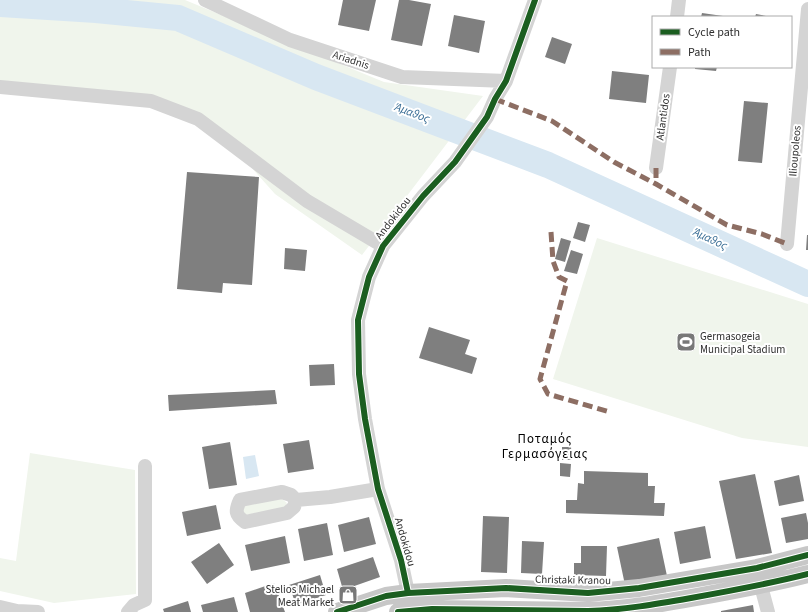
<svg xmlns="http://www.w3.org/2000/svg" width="808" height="612" font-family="'Source Sans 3',sans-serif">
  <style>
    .green { fill: #f0f5ec }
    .water { fill: #d8e7f2 }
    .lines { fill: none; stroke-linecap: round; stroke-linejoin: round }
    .river { stroke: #d8e7f2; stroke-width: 26 }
    .building { fill: #7f7f7f }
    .minor { stroke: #d4d4d4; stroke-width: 14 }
    .major { stroke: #c7c7c7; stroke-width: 18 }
    .quiet { stroke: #8d6e63; stroke-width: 5; stroke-dasharray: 10 5; stroke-linecap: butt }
    .cycleway-casing { stroke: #fff; stroke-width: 8 }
    .cycleway { stroke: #1b5e20; stroke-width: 6 }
    .labels { text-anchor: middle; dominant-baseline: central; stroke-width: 4; stroke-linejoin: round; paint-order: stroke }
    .street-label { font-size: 11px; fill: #2f2f2f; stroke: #fff }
    .poi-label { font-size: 11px; fill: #2f2f2f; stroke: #fff; text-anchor: start }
    .water-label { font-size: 12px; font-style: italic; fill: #396d95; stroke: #fff }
    .quarter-label { font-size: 13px; letter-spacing: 1px; fill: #000; stroke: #fff }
  </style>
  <rect width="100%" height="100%" fill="#fff"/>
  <path class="green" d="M0 0H185L384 82 483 96 362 255 275 194 208 119 147 97 0 89Z
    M597 238 808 304V447L742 438 553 379Z
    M30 453 135 470 136 594 54 603 0 591V558L16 561Z
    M278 499H282L287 503 284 508 246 515 241 509 243 506Z"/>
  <path class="water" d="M255 455 259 476 246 479 243 457Z"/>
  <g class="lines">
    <path class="river" d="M0 4 96 10 178 18 316 77 548 165 808 284"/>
  </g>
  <path class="building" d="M343 0H376L369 31 338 25Z
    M399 0H409L431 4 422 46 391 40Z
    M702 13 723 16V17H701Z
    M756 14 766 16V17H755Z
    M454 15 485 21 479 53 448 46Z
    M552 37 572 44 565 64 545 57Z
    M695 67H717L716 71 695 69Z
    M612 71 649 75 646 103 609 99Z
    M744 101 768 103 762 163 738 161Z
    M187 172 259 177 252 285 223 283 222 293 177 289Z
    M578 222 590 225 585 242 573 238Z
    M807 235H808V250H806Z
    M561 238 571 241 565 262 555 259Z
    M285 248 307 250 305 271 284 269Z
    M571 250 583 254 577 274 564 271Z
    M429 327 470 340 465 354 477 358 472 374 419 358Z
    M334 364 335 385 310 386 309 365Z
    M275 390 277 404 169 411 168 395Z
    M309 440 314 469 288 473 283 444Z
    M230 442 237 485 209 489 202 447Z
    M562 447H571L572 460H562Z
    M560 463 571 464 570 477 560 476Z
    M584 471 648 473V486H655L654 503H665L664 516 566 513V500H577L578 483 584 484Z
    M755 474 772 553 736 559 719 481Z
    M799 475 804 501 779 506 774 481Z
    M216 505 221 529 187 536 182 512Z
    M806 513 808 523V539L786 543 781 518Z
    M483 516 509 517 507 573 481 572Z
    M369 517 376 544 344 552 338 525Z
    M327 523 333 555 304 561 298 529Z
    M705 526 711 558 680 564 674 532Z
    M285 536 290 563 251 571 245 545Z
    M659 538 667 576 625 585 617 547Z
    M522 541 544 542 542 574 521 573Z
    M219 543 234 565 207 584 191 562Z
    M581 546H607L606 576 574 575V563H581Z
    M373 557 380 577 343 590 337 569Z
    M320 575 326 595 296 605 289 585Z
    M274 583 285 612H250L245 593Z
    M234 597 238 612H203L201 605Z
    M188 601 191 612H164L163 609Z
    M753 605 754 612H721V611Z"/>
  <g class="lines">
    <path class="minor" d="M205 0 290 40 402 77 506 81
      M677 17 679 0
      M0 87 151 101 198 119 307 201 383 246
      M656 168 670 67
      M787 244 808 9
      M296 500 294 507 287 513 245 522C235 515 235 511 240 500L282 492 291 495 296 500 330 497 378 489
      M761 586 768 612
      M408 593 401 560 378 489 365 419 359 374 358 320 369 277 383 246 423 196 455 162 487 117 495 99 506 81 535 0
      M0 607 17 611 38 612
      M128 612 134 605 145 600V466"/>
    <path class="major" d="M337 612 386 596 408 593 506 588 588 593 639 588 757 568 808 555
      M398 612 432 609 588 611C623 610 657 604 691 598 730 591 769 584 808 574"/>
    <path class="quiet" d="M495 99 552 121 614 162 656 184 727 225 762 234 787 244
      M656 168V184
      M551 232 553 261 559 277 567 281 540 379 548 394 610 412"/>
    <defs>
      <path id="cycleway" d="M408 593 401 560 378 489 365 419 359 374 358 320 369 277 383 246 423 196 455 162 487 117 495 99 506 81 535 0
        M337 612 386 596 408 593 506 588 588 593 639 588 757 568 808 555
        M398 612 432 609 588 611C623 610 657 604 691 598 730 591 769 584 808 574"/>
    </defs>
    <use href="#cycleway" class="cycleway-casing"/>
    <use href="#cycleway" class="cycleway"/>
  </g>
  <defs>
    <symbol id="stadium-square" viewBox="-11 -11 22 22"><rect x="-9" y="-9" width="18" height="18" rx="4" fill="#787878" stroke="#fff"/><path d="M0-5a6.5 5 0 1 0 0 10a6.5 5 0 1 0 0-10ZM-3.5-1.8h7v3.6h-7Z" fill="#fff"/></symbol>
    <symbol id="shop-square" viewBox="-11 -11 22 22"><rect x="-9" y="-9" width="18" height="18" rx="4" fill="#787878" stroke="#fff"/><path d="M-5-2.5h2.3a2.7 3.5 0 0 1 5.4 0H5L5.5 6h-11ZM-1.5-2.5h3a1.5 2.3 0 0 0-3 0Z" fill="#fff"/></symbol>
  </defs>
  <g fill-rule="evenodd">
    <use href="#stadium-square" x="675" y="331" width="22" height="22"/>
    <use href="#shop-square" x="337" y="584" width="22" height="22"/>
  </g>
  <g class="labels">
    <g class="street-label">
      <text transform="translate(351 60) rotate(18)">Ariadnis</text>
      <text transform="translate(663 117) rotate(-82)">Atlantidos</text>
      <text transform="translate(795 151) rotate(-85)">Ilioupoleos</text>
      <text transform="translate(393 218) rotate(-52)">Andokidou</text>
      <text transform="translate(405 542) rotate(74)">Andokidou</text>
      <text transform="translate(573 580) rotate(1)">Christaki Kranou</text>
    </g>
    <g class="poi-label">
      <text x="700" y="336">Germasogeia<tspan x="700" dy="13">Municipal Stadium</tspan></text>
      <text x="334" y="589" text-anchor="end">Stelios Michael<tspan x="334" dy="13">Meat Market</tspan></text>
    </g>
    <g class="water-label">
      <text transform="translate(412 113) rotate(21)">Άμαθος</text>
      <text transform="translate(710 239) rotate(25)">Άμαθος</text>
    </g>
    <g class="quarter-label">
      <text x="545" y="439">Ποταμός<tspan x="545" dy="15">Γερμασόγειας</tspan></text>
    </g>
  </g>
  <rect x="652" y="16" width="140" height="52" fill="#ffffff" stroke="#acacac"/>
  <rect x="660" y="29" width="20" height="6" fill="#1b5e20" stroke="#acacac"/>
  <text x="688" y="36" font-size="12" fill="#2f2f2f">Cycle path</text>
  <rect x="660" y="49" width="20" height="6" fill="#8d6e63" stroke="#acacac"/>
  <text x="688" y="56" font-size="12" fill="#2f2f2f">Path</text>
</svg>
